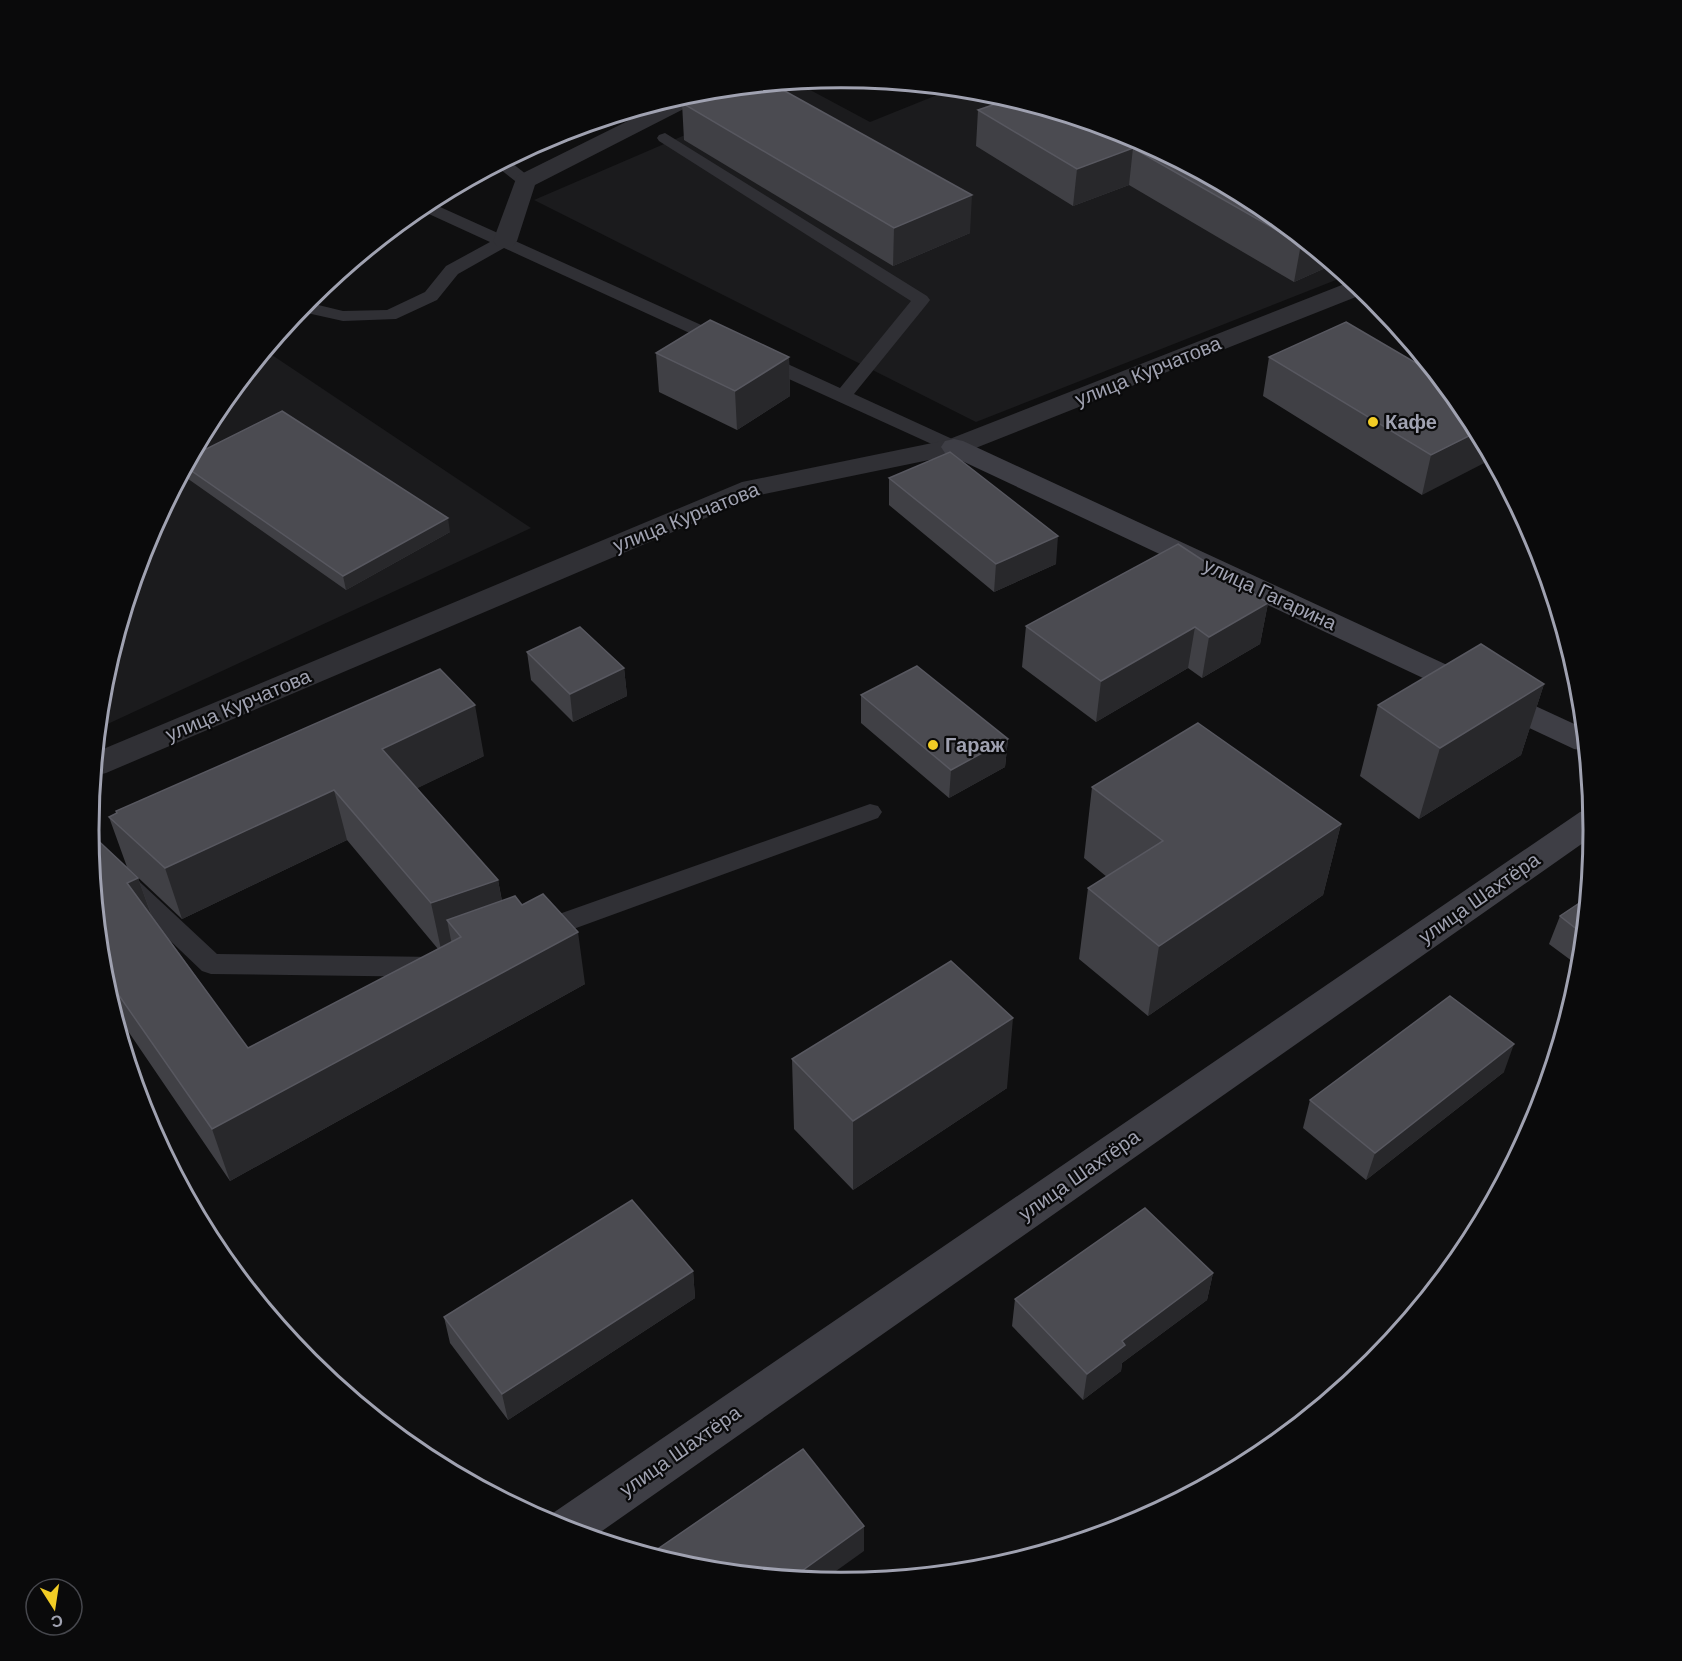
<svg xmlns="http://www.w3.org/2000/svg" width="1682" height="1661" font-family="Arial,sans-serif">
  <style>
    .built { fill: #1b1b1d }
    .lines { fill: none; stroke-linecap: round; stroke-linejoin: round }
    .lane { fill: #303035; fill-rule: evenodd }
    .street { fill: #303035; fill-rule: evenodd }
    .secondary { fill: #3e3e45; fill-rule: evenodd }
    .wall { fill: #404045 }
    .shaded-wall { fill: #28282b }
    .building { fill: #4b4b51; stroke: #585860; stroke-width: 1.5 }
    .poi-dot { fill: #f2cd25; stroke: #0a0a0b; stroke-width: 2 }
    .labels { text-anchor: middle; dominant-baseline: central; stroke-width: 4.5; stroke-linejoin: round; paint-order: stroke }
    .street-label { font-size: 20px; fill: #a0a2b1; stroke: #0a0a0b }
    .poi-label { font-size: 20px; font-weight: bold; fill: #a0a2b1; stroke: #0a0a0b; text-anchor: start }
    .rim { fill: none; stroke: #a0a2b1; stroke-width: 3 }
  </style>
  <rect width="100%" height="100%" fill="#0f0f10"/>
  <path class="built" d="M801 85 870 122 952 89 988 93 1129 135 1259 205 1346 276 976 422 534 200Z
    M266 351 531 528 99 728 103 683 146 542 216 412Z"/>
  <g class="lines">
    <path class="lane" d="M665 133 927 296 930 300 927 304 854 394 961 443 964 447 961 451H947L754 363 752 359 754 355H768L840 388 911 301 659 141 657 138 659 135Z
      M508 160 531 178 533 181 531 184H519L496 166Z
      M429 202 730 338 733 342 730 346H718L504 248 458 274 437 300 396 319 343 321 298 311 306 302 343 311 387 310 425 292 446 266 490 242 418 209Z
      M870 804 878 806 882 812 878 818 546 939 537 941 528 939 524 932 528 925Z
      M90 841 99 844 217 954 436 957 445 960 449 967 445 974 436 977 211 974 202 971 92 866Z"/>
    <path class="street" d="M715 91 711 95 535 185 517 241 513 246 505 248 497 246 493 241 517 176 670 100 695 92Z
      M1352 281 1366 293 963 453 760 495 106 773 94 776 96 752 742 482 947 440Z"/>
    <path class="secondary" d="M954 439 963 441 1583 728 1586 751 1574 749 945 453 941 447 945 441Z
      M1591 809 1593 836 592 1538 547 1523 550 1515 1580 812Z"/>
  </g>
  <path class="wall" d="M682 103 970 233 893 266 684 140Z
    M978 110 1129 135 1259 205 1332 265 1294 282 1129 185 1073 206 976 146Z
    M656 353 789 357 790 396 737 430 659 392Z
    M1269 357 1467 413 1422 495 1263 396Z
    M192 456 450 532 346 590 184 476 183 473Z
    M889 478 1056 564 994 592 889 505Z
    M1268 603 1260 644 1202 678 1188 668 1096 722 1022 667 1026 626Z
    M1561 624 1567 643 1557 637Z
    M527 652 624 668 627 696 573 722 531 680Z
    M1544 684 1521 755 1419 819 1360 776 1378 705Z
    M861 695 1008 739 1005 767 949 798 861 723Z
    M484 756 417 788 498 880 502 901 585 984 230 1181 113 1009 103 977 89 832 138 878 152 916 248 1048 438 949 347 840 182 919 127 867 109 817 117 813 116 811Z
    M1092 787 1341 824 1323 895 1148 1016 1079 959 1088 888 1107 877 1084 858Z
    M1587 898 1580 967 1549 944 1560 916Z
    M792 1059 1007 1088 853 1190 794 1129Z
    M1504 1072 1366 1180 1303 1128 1310 1100Z
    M693 1271 695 1298 508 1420 450 1343 444 1317Z
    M1213 1273 1207 1300 1122 1363 1121 1371 1083 1400 1012 1326 1015 1299Z"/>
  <path class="shaded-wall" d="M1133 148 1129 185 1073 206 1077 169Z
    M972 195 970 233 893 266 894 228Z
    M1304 242 1332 265 1294 282 1301 244Z
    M789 357 790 396 737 430 735 391Z
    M1477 432 1492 459 1422 495 1431 455Z
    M448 518 450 532 346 590 343 576Z
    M1058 536 1056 564 994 592 996 564Z
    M1268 603 1260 644 1202 678 1209 637Z
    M1195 627 1188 668 1096 722 1101 681Z
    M624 668 627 696 573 722 570 694Z
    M1544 684 1521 755 1419 819 1440 748Z
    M475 705 484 756 393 800 382 749Z
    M1008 739 1005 767 949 798 951 770Z
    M334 790 347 840 182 919 165 868Z
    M1341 824 1323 895 1148 1016 1159 946Z
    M138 878 157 931 127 883Z
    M498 880 507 930 461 937 447 920 453 950 442 954 431 903Z
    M578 932 585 984 230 1181 212 1129Z
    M1013 1018 1007 1088 853 1190V1121Z
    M1514 1044 1504 1072 1366 1180 1375 1153Z
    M693 1271 695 1298 508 1420 502 1394Z
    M1213 1273 1207 1300 1122 1363 1121 1371 1083 1400 1087 1374 1122 1341Z
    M864 1526V1551L822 1581 792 1578Z"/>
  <path class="building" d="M774 85 972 195 894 228 682 103 719 90Z
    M1010 99 1129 135 1259 205 1304 242 1301 244 1133 148 1077 169 978 110Z
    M710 320 789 357 735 391 656 353Z
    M1346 322 1435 374 1467 413 1477 432 1431 455 1269 357Z
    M282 411 448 518 343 576 186 467 192 456Z
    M950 452 1058 536 996 564 889 478Z
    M1178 544 1268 603 1209 637 1195 627 1101 681 1026 626Z
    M580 627 624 668 570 694 527 652Z
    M1481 644 1544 684 1440 748 1378 705Z
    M917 666 1008 739 951 770 861 695Z
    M440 669 475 705 382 749 498 880 431 903 334 790 165 868 109 817 117 813 116 811Z
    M1198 723 1341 824 1159 946 1088 888 1163 841 1092 787Z
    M89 832 138 878 127 883 248 1048 461 937 447 920 515 896 522 905 543 894 578 932 212 1129 102 971Z
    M1587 898 1583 934 1560 916Z
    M951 961 1013 1018 853 1121 792 1059Z
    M1450 996 1514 1044 1375 1153 1310 1100Z
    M632 1200 693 1271 502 1394 444 1317Z
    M1145 1208 1213 1273 1122 1341 1125 1345 1087 1374 1015 1299Z
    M803 1449 864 1526 792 1578 694 1568 649 1555Z"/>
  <g class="poi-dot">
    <circle cx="1373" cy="422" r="6"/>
    <circle cx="933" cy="745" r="6"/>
  </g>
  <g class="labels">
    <g class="street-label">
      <text transform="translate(1148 371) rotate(-22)">улица Курчатова</text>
      <text transform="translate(686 517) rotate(-22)">улица Курчатова</text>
      <text transform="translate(1270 594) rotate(25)">улица Гагарина</text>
      <text transform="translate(238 705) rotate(-23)">улица Курчатова</text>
      <text transform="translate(1479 898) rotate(-35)">улица Шахтёра</text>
      <text transform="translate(1079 1175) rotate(-35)">улица Шахтёра</text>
      <text transform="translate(680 1451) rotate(-35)">улица Шахтёра</text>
    </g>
    <g class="poi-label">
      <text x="1385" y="422">Кафе</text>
      <text x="945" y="745">Гараж</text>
    </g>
  </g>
  <path d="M0 0H1682V1661H0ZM99 830a742 742 0 1 1 1484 0a742 742 0 1 1-1484 0Z" fill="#0a0a0b" fill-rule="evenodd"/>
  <path class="rim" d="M99 830a742 742 0 1 1 1484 0a742 742 0 1 1-1484 0Z"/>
  <g transform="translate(54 1607) rotate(168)"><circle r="28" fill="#0a0a0b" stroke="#46474d" stroke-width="1.5"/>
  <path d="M0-4.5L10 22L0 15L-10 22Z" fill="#f2cd25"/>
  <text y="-9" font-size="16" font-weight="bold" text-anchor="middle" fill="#a0a2b1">С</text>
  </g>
</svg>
